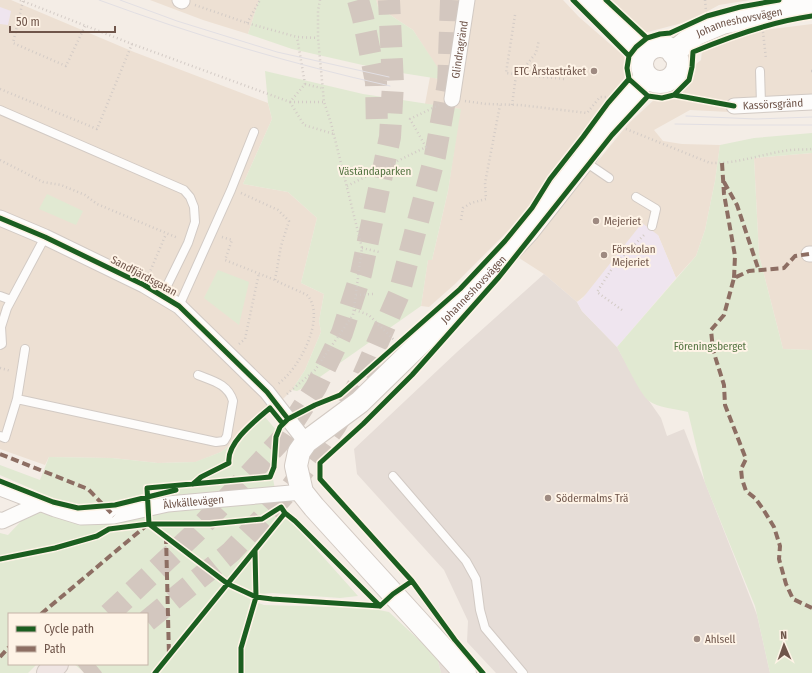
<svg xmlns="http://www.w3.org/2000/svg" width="812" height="673" font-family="'Fira Sans Condensed',sans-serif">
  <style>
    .residential { fill: #ede0d3 }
    .industrial { fill: #e6ddd7 }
    .education { fill: #efe5ef }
    .green { fill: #e1e9d2 }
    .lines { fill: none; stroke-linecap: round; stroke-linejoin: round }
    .highway-tunnel { stroke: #d3c7bf; stroke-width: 22; stroke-dasharray: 22 11; stroke-linecap: butt }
    .lane-casing { stroke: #d2cac4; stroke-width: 10 }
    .street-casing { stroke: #d2cac4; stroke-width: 17 }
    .secondary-casing { stroke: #d3cac3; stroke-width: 24 }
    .highway-casing { stroke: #d3cac4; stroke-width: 24 }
    .path { stroke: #d3cbc6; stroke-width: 2.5; stroke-dasharray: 1 3; stroke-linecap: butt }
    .lane { stroke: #fdfcfb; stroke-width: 8 }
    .street { stroke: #fdfcfb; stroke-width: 15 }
    .secondary { stroke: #fdfcfb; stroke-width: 22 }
    .highway { stroke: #efe5e3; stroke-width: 22 }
    .tram { stroke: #e2dfe3; stroke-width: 1 }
    .quiet { stroke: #8d6e63; stroke-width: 4; stroke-dasharray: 8 4; stroke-linecap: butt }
    .cycleway-casing { stroke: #fef3e6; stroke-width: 8 }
    .cycleway { stroke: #1b5e20; stroke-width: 5 }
    .poi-dot { fill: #9e8a81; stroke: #fef3e6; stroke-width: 1.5 }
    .labels { text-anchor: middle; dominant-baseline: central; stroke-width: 4; stroke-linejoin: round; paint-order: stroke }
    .street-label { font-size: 11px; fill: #6f554a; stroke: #fef3e6 }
    .poi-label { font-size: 11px; fill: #6f554a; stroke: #fef3e6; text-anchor: start }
    .park-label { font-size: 11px; fill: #547442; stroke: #fef3e6 }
  </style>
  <rect width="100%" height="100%" fill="#f4ede6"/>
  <path class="residential" d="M0 0H11L134 52 268 103 272 119 243 184 288 192 317 218 301 283 324 294 319 321 321 332 305 370 292 390 265 417 221 452 196 462 158 463 112 458 49 457 45 465 0 449Z
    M150 0H259L248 34 203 20Z
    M376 0H563L579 17 632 63 615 104 590 128 513 226 455 284 429 307 421 306 428 259 432 260 448 191 460 109 425 104 430 77 445 80 413 30 378 7Z
    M609 0H750L719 5 690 21 640 34Z
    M812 24V109L730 112 690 110 654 130 663 141 682 144 720 145 715 181 705 230 696 256 676 278 658 235 577 302 544 274 519 258 628 124 669 86 701 60 702 50 718 41 747 32Z
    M812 153V350L783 349 759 255 754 158Z"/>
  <path class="industrial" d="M544 274 577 302 582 311 617 347 640 388 661 418 667 436 684 429 757 615 770 673H496L467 642 468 621 444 570 357 474 354 449 457 352Z
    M437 657 451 673H441Z"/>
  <path class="education" d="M0 7 11 11 8 25 0 24Z
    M642 223 658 235 676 278 617 347 582 311 577 302 582 299Z"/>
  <path class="green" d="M259 0H376L378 7 413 30 446 80 389 71 292 49 248 34Z
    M265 71 363 94 461 109 448 191 432 260H428L421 306 307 386 297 391 292 390 305 370 321 332 319 321 324 294 301 283 317 218 288 192 243 184 272 119 268 103Z
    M812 133V153L754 158 759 255 783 349 812 350V673H770L755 606 705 483 688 412C677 409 658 408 649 401 639 393 624 359 617 347L696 256 705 230 715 181 720 145 754 138Z
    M47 194 83 211 76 225 39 209Z
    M218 270 249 282 239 325 204 298Z
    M265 417 283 438 272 454 271 469 278 504 292 522 358 596 340 598 272 593 262 594 250 600 264 605 369 608 389 612 437 657 441 673H85L74 664H147V614H9V664H37L28 673H0V533L8 535 23 519 34 504 37 491 0 475V465L40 480 49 457 112 458 158 463 195 462 221 452Z"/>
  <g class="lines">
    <path class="highway-tunnel" d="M358 0 363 18 376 82 377 130
      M448 87 451 0
      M109 614 195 533 283 438 316 387 342 333 361 274 390 137 393 84 389 0
      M147 621 231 552 290 489 336 425 363 376 399 294 435 156 450 72
      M84 673 95 664"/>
    <defs>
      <path id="lane" d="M760 71 761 104
        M0 110 184 190 190 197 194 207 195 222 188 243 162 296
        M584 161 609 178
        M636 197 656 209 652 226
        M0 296 11 300
        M179 306 231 190 254 132
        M0 345 2 344 1 327 7 308 45 237
        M17 399 216 442 224 441 227 436 233 401C228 384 213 381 198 375
        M0 436 5 438 17 399 25 349
        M393 476 466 561 476 579 480 610 485 628 523 673"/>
      <g id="street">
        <path d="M180 0 182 1"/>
        <path id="s1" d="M452 99 467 0"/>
        <path id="s2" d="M734 106 812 102"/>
        <path d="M0 218 45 237 144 285 179 306 267 392 306 442"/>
        <path d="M809 254H812"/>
        <path id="s3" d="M0 488 55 509 81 517 114 516 168 504 302 492"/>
        <path d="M0 520 2 521 39 504"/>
      </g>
      <g id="secondary">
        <path d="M588 0 636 47 643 57"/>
        <circle cx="660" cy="64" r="18"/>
        <path id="s4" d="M673 53 696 34 722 23 792 9 812 7"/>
        <path id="s5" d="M465 673 314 507 302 492 296 466 299 452 306 442 360 402 445 319 478 285 528 231 583 161 602 131 642 82 648 78"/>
      </g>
      <path id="highway" d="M48 673 57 664"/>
    </defs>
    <use href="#lane" class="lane-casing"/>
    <use href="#street" class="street-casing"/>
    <use href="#secondary" class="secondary-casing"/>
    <use href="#highway" class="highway-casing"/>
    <path class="path" d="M20 0 132 44 290 102 305 84 297 37
      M705 0 706 11
      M23 1 13 43 66 66 85 26
      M195 5 247 23 297 37 318 38
      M515 15 506 73 564 79 567 64
      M247 23 260 0
      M763 32 766 59
      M811 71H812
      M523 75 524 68 536 53 539 40
      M305 84 321 88
      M0 89 97 129 132 44
      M465 101 486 104 520 105 587 113 600 97H608
      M290 102 304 125 334 134
      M290 102H324
      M512 105 516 75
      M626 129 710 163C736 164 759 155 784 151 793 149 803 150 812 149
      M0 160 43 182 61 185 85 195 97 204 178 238
      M347 186 426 147 410 119 439 105
      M241 193 278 210 289 221 281 246 275 280C281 284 305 293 308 296 326 319 299 369 278 384
      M461 220 463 208 471 203 486 199 485 183 500 105
      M222 237 232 240 225 260 275 280
      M362 248 379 252
      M149 274 166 234
      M356 295 374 294
      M355 310 369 315 397 343
      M622 310 597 292 615 264 646 233
      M239 344 245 339 259 273
      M0 368 11 371
      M287 394 315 370 353 315 362 248 331 123 324 102 318 38V11L320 0"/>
    <use href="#lane" class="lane"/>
    <use href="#street" class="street"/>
    <use href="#secondary" class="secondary"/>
    <use href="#highway" class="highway"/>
    <path class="tram" d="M99 0C194 35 291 64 390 86
      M120 0 177 21 277 52 389 77
      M686 116 756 119 812 117
      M675 124 729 125H812"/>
    <path class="quiet" d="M722 163 724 194 735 256 734 278
      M724 182 737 205 759 271
      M809 254 795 256 784 268 749 271 734 278 724 315 711 330 713 350 724 385 725 405 746 459 741 469 742 479 746 491 755 498 763 509 774 527 780 546 779 559 786 584 793 599 812 608
      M0 454 88 489 114 516
      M166 536 169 656
      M41 614 147 525
      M0 657 9 647"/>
    <defs>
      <path id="cycleway" d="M573 0 629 56
        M606 0 647 38
        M779 0 740 7 707 16 670 33 660 34 647 38 636 47 629 56 627 68 629 79 648 96 662 98 674 95 689 80 692 67 693 52C731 36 770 22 812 16
        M674 95 734 106
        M0 218 45 237 144 285 179 306 267 392 288 419
        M0 481 53 502 78 508 115 505 176 490
        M193 484 201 477 229 463C226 443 256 420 270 408L283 424
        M0 559 55 548 97 536 109 529 149 524H210L262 519 281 507 285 513 295 521 380 606
        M412 581 393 594 380 606 272 599 256 597 228 584 149 524 147 488 270 477 274 467 276 437 280 427 288 419 315 405 340 395 460 289 505 241 532 208 550 179 583 137 608 103 629 79
        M155 673 285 513
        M241 673V648L256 597 255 551
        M483 673 455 640 412 581 320 479V463L363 424 412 375 499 277 612 135 648 96"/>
    </defs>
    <use href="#cycleway" class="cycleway-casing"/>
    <use href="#cycleway" class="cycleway"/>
  </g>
  <g class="poi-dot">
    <circle cx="594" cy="71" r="4"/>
    <circle cx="596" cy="221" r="4"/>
    <circle cx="604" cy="255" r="4"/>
    <circle cx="548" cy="498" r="4"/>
    <circle cx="697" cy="639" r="4"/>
  </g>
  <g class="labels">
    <g class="street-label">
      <text stroke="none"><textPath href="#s4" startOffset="75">Johanneshovsvägen</textPath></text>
      <text stroke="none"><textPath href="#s1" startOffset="50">Glindragränd</textPath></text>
      <text stroke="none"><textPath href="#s2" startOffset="39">Kassörsgränd</textPath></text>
      <text transform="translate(144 276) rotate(28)">Sandfjärdsgatan</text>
      <text stroke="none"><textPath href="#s5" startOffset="524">Johanneshovsvägen</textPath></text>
      <text stroke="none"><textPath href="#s3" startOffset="200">Älvkällevägen</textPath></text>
    </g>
    <g class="poi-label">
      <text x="586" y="71" text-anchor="end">ETC Årstastråket</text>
      <text x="604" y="221">Mejeriet</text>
      <text x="612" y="249">Förskolan<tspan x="612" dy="13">Mejeriet</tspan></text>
      <text x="556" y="498">Södermalms Trä</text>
      <text x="705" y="639">Ahlsell</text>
    </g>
    <g class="park-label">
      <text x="375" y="171">Väständaparken</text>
      <text x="710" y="346">Föreningsberget</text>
    </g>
  </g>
  <rect x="8" y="613" width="140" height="52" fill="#fef3e6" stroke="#c5b4a8"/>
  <rect x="16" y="626" width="20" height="6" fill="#1b5e20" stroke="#c5b4a8"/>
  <text x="44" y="633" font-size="12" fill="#6f554a">Cycle path</text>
  <rect x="16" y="646" width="20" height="6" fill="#8d6e63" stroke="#c5b4a8"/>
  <text x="44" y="653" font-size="12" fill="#6f554a">Path</text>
  <g transform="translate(784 645) rotate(358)" stroke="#fef3e6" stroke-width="3" paint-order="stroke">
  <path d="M0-3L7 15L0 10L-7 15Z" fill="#6f554a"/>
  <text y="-6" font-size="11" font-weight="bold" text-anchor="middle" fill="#6f554a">N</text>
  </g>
  <path d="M10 26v6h105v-6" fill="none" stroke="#6f554a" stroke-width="2"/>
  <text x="16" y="26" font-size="12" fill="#6f554a" stroke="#fef3e6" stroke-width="3" paint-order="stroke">50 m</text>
</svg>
